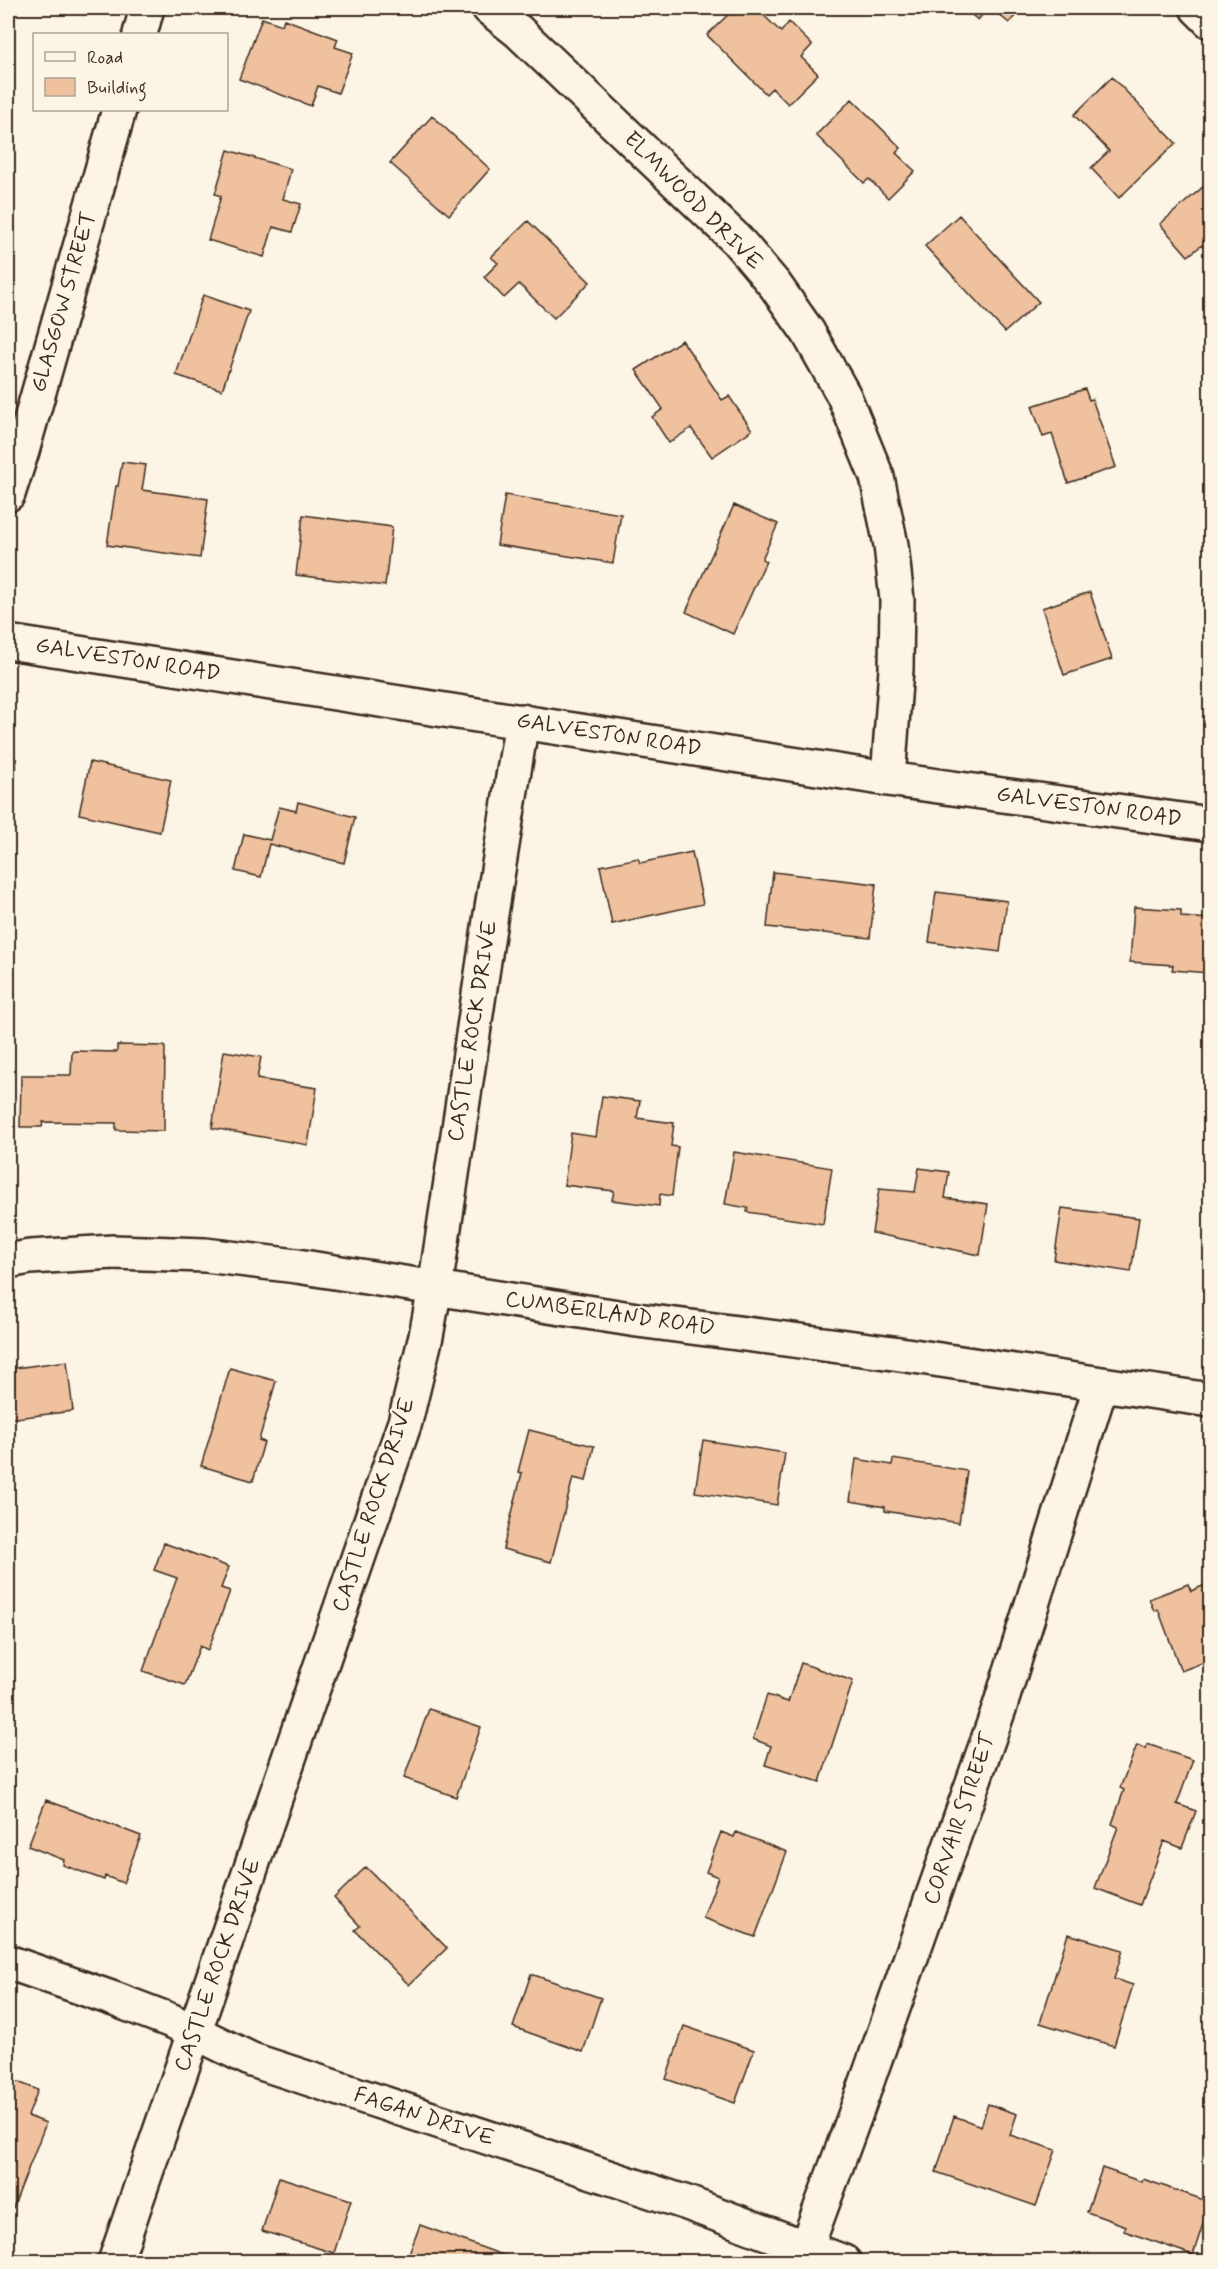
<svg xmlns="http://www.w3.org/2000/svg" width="1218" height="2269" font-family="Mynerve,sans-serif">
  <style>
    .building { fill: #efc19f; stroke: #3b2a1e; stroke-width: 1.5 }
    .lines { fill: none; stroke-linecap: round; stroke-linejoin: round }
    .minor-casing { stroke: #3b2a1e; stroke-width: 38 }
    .minor { stroke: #fcf5e5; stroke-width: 33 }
    .labels { text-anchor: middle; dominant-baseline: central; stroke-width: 4.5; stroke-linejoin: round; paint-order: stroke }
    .street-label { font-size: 22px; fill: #3b2a1e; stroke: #fcf5e5 }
  </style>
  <rect width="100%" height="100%" fill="#fcf5e5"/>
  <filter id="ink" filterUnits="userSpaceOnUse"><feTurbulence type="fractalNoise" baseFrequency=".0167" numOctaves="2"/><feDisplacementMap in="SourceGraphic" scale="12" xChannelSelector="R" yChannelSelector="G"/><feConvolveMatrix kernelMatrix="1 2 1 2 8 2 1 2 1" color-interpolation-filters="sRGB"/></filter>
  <g filter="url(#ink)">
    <path class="building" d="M735 8H756L781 32 789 22 812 45 801 57 818 74 788 104 772 88 766 94 707 35Z
      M963 8H988L978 20Z
      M991 8H1022L1009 23Z
      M262 18 282 25 284 19 338 39 335 47 353 53 338 93 318 86 311 106 239 79Z
      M1112 77 1176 143 1119 198 1091 168 1109 151 1074 115Z
      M852 99 901 148 896 153 915 171 888 198 869 179 864 183 816 135Z
      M432 116 490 169 449 215 390 163Z
      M228 150 291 169 283 199 301 204 292 232 273 227 264 257 208 240 221 196 215 194Z
      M1210 181V255L1202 245 1188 256 1160 224Z
      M959 215 1039 302 1005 332 925 246Z
      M528 221 590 282 554 318 519 284 504 298 484 277 498 263 491 257Z
      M203 295 249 311 222 390 176 375Z
      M682 340 722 400 729 396 752 430 712 457 691 428 669 443 652 417 663 409 636 370Z
      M1085 389 1089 400 1092 399 1116 467 1068 483 1052 434 1043 437 1032 406Z
      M122 462 146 465 142 490 208 499 200 558 107 545 116 486H118Z
      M505 495 621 514 613 563 497 545Z
      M734 505 778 524 762 559 766 561 733 634 686 612Z
      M303 515 392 527 385 586 296 575Z
      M1090 592 1112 659 1064 675 1042 608Z
      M8 756 17 759 8 802Z
      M90 762 171 780 160 832 79 814Z
      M298 802 355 817 344 863 269 844 261 877 235 871 244 834 270 840 279 807 296 811Z
      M692 852 703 904 612 924 600 866 638 858 640 863Z
      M773 872 876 884 870 938 767 927Z
      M936 892 1007 901 1000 952 929 942Z
      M1134 907 1181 910V917L1210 919V973L1172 970 1173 965 1130 962Z
      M117 1045 165 1046 164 1131 116 1130V1123L43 1122 42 1127H20L21 1075H71L72 1051 117 1052Z
      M224 1051 261 1057 257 1079 317 1088 308 1145 212 1128Z
      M602 1096 640 1101 637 1118 674 1123 671 1146 678 1147 672 1196 660 1194 659 1206 612 1200 614 1191 564 1185 571 1133 596 1137Z
      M734 1152 832 1168 823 1224 747 1212 748 1208 725 1204Z
      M919 1168 949 1172 945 1198 988 1204 980 1255 872 1233 879 1189 915 1192Z
      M1062 1208 1139 1218 1131 1272 1054 1260Z
      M67 1361 73 1411 8 1419V1369Z
      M230 1368 276 1381 259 1440 264 1442 253 1481 201 1466Z
      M529 1430 594 1446 586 1481 573 1478 551 1562 503 1549 522 1473 518 1472Z
      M703 1440 785 1453 777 1505 695 1492Z
      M856 1459 892 1465 893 1459 967 1471 959 1523 885 1511V1507L850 1501Z
      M164 1543 229 1567 221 1588 230 1591 208 1650 200 1646 185 1685 143 1671 177 1578 154 1570Z
      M1210 1583V1660L1181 1671 1158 1609 1154 1611 1149 1599 1188 1584 1191 1591Z
      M801 1663 853 1681 820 1782 765 1765 771 1746 753 1739 767 1695 788 1702Z
      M429 1709 481 1727 456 1797 404 1778Z
      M1147 1744 1193 1760 1177 1804 1196 1811 1182 1848 1164 1841 1140 1905 1095 1888 1118 1827 1112 1824 1124 1790 1120 1788 1137 1745 1146 1749Z
      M46 1800 141 1836 123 1883 105 1876 104 1880 63 1865 64 1860 28 1846Z
      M721 1832 734 1837 736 1832 787 1852 755 1937 703 1918 718 1877 706 1872Z
      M366 1867 447 1948 409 1985 355 1930 360 1926 334 1898Z
      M1068 1934 1123 1950 1114 1979 1133 1985 1114 2046 1040 2023Z
      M531 1974 601 1998 583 2052 513 2027Z
      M684 2026 754 2050 735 2103 666 2079Z
      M8 2078 38 2090 28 2116 46 2123 13 2208 8 2206Z
      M988 2104 1017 2114 1010 2135 1056 2150 1036 2206 936 2172 954 2116 981 2126Z
      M1102 2168 1142 2182 1143 2179 1210 2202 1193 2255 1124 2231 1126 2226 1087 2212Z
      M279 2177 351 2200 334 2253 262 2231Z
      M420 2225 514 2259V2262H406Z"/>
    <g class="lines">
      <defs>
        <path id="minor" d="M489 8 518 31 737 240 775 285 808 332 844 396 877 477 891 545 897 600 896 669 888 779
          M1197 8 1210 21
          M140 34 147 8
          M8 494 22 451 119 110
          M8 642 888 779 1210 824
          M8 1261 30 1257 113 1252 205 1255 297 1266 637 1320 893 1353 1210 1400
          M8 1962 114 1999 172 2021 252 2060 687 2203 844 2262
          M806 2248 858 2107 1000 1706 1101 1385
          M115 2262 405 1422 426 1336 435 1288 491 914 522 721"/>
      </defs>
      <use href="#minor" class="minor-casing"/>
      <use href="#minor" class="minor"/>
    </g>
  </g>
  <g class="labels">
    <g class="street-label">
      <text transform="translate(693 201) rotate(45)">ELMWOOD DRIVE</text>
      <text transform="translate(64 302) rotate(-74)">GLASGOW STREET</text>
      <text transform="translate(128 660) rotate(9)">GALVESTON ROAD</text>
      <text transform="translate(609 735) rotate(9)">GALVESTON ROAD</text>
      <text transform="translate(1089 807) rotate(8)">GALVESTON ROAD</text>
      <text transform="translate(473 1031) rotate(-81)">CASTLE ROCK DRIVE</text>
      <text transform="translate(610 1314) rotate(8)">CUMBERLAND ROAD</text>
      <text transform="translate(374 1505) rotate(-72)">CASTLE ROCK DRIVE</text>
      <text transform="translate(960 1819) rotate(-71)">CORVAIR STREET</text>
      <text transform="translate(218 1965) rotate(-71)">CASTLE ROCK DRIVE</text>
      <text transform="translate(424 2117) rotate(18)">FAGAN DRIVE</text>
    </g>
  </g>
  <rect width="1218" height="2269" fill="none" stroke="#fcf5e5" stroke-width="30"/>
  <rect x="15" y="15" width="1188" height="2239" fill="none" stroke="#3b2a1e" stroke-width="2" filter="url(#ink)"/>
  <rect x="33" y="33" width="195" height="78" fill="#fcf5e5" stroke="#afa495" stroke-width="1.5"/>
  <rect x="45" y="52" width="30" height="9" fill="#fcf5e5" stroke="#afa495" stroke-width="1.5"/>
  <text x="87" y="63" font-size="18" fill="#3b2a1e">Road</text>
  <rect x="45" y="78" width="30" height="18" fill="#efc19f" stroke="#afa495" stroke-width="1.5"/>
  <text x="87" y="93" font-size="18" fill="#3b2a1e">Building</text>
</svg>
